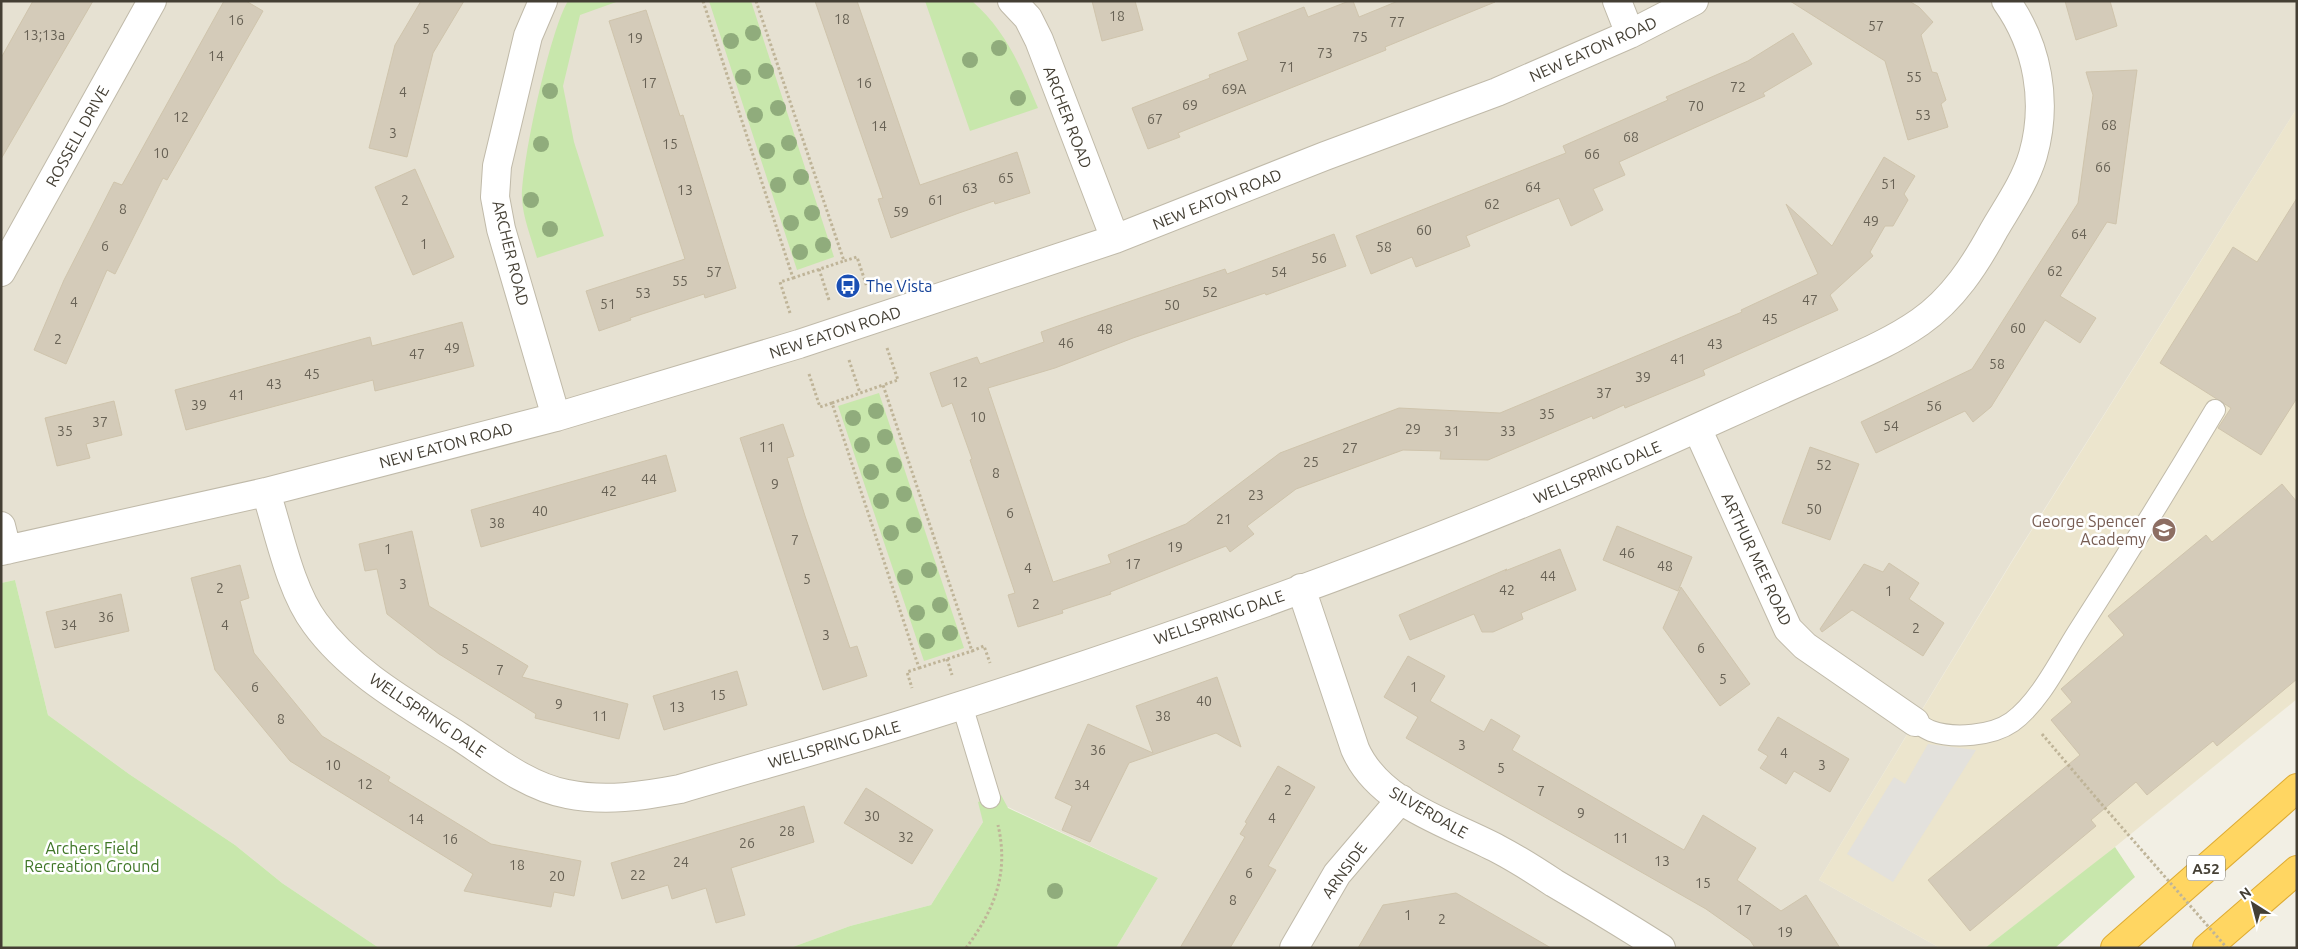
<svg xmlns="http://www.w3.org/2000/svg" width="2298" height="949" font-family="Ubuntu,sans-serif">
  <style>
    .residential { fill: #e6e1d2 }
    .education { fill: #ece5cd }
    .green { fill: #c8e7ac }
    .parking { fill: #e3e1dc }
    .building { fill: #d4cbb9; stroke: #cfc4ac }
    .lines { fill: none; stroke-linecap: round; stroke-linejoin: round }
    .lane-casing { stroke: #c0baa9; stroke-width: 22 }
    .street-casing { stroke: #c0baa9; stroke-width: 30 }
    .highway-casing { stroke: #deab32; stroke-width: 30 }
    .path { stroke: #bfb498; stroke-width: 3; stroke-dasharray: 2.5 2.5; stroke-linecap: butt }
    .lane { stroke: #fff; stroke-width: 20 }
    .street { stroke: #fff; stroke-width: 28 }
    .highway { stroke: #ffd662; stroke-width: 28 }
    .path-bridge { stroke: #bfb498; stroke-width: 3; stroke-dasharray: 2.5 2.5; stroke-linecap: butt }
    .tree { fill: #90ac7c }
    .labels { text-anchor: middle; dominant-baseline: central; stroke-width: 5; stroke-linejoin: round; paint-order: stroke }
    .number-label { font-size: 14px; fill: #686255 }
    .shield { fill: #fff; stroke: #7c7971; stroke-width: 1 }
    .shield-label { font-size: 15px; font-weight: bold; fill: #443f34 }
    .street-label { font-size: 16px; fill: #443f34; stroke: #fff }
    .transit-label { font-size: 16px; fill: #164399; stroke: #fff; text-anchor: start }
    .education-label { font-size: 16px; fill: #785e54; stroke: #fff; text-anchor: end }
    .park-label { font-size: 16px; fill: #3f7627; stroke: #fff }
  </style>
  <rect width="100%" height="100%" fill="#f2efe4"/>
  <path class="residential" d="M1 1H2297V108L2013 559 1819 880 1940 948H1116L1158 878 1008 807 983 822 931 905 850 926 790 948H379L282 883 235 845 129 774 48 715 15 580 1 583Z"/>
  <path class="education" d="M2297 108V699L2089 868 1985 948H1940L1819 880 2013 560Z"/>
  <path class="green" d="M568 1H619L580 15 563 86 574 142 604 236 537 258C532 240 523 218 522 199 521 164 550 30 568 1Z
    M709 1H751L834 257 797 270Z
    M925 1H972C1007 32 1020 66 1038 108L970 131Z
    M879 393 964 648 924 661 838 406Z
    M15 580 48 715 129 774 235 845 282 883 379 948H1V583Z
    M1001 795 1008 808 1158 878 1116 948H790L850 926 931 905 983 822 978 802Z
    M2115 847 2135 877 2055 948H1985Z"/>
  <path class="parking" d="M1928 744 1976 750 1893 882 1847 854 1894 777 1905 784Z"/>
  <path class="building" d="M33 1H93L1 159V58Z
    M224 1H246L263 11 167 180 163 178 115 274 107 270 66 364 34 350 64 280 114 182 122 185Z
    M421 1H464L433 53 407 157 369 148 395 45Z
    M815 1H857L920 185 1017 152 1030 193 995 204 994 201 959 213 891 238 878 199 883 198Z
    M1092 1H1135L1143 30 1102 41Z
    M1349 1H1353L1359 17 1398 1 1495 2 1385 47 1386 50 1178 133 1180 137 1148 149 1132 108 1210 78 1209 75 1248 60 1238 33 1304 7 1308 17Z
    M1790 1H1909L1919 7 1933 22 1921 35 1932 72 1937 73 1946 100 1941 104 1948 127 1908 140 1885 61Z
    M2065 1H2110L2117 26 2076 40Z
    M646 10 680 116 683 115 736 288 705 298 704 294 630 318 631 320 599 331 586 291 685 259 609 21Z
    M1793 33 1812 64 1763 93 1765 96 1619 162 1625 175 1593 189 1603 210 1571 226 1559 198 1466 236 1470 246 1416 267 1412 257 1371 274 1356 236 1566 153 1563 146 1668 100 1666 97 1748 61Z
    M2137 70 2116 224 2107 222 2060 296 2096 318 2080 343 2045 320 1991 407 1973 422 1965 411 1876 453 1861 422 1972 369 2078 203 2093 95 2086 72Z
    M1884 157 1915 176 1904 194 1908 200 1893 226H1885L1870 252 1873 256 1830 295 1838 310 1703 370 1705 375 1625 408 1624 405 1593 419 1592 416 1488 460 1440 459 1441 451 1403 450 1296 489 1247 526 1254 534 1230 552 1226 546 1110 592 1111 594 1062 610 1063 613 1018 627 1008 595 1015 593 970 460 972 459 952 403 942 407 930 373 977 357 980 364 1044 342 1041 332 1078 319 1225 269 1227 274 1334 234 1346 266 1266 295 1265 293 1133 338 1055 368 988 388 1053 582 1111 563 1108 555 1186 524 1280 453 1399 408 1500 413 1742 312 1741 310 1818 274 1786 204 1832 246Z
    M415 169 454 257 413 275 375 187Z
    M2297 198V398L2261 455 2218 428 2231 408 2160 363 2233 247 2257 262Z
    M462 322 474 366 375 391 373 380 186 430 175 390 370 337 372 346Z
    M114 401 122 435 86 444 90 458 57 466 45 418Z
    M783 424 794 456 787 458 805 516 850 648 857 646 867 676 823 690 740 438Z
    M1810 447 1859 464 1830 540 1782 523Z
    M666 455 676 491 481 547 471 510Z
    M2282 484 2297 502V679L2217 746 2213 741 2147 795 2136 782 2091 820 2096 826 1970 931 1928 880 2080 755 2051 720 2072 702 2061 689 2124 635 2108 616 2206 535 2212 542Z
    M1617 526 1692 557 1678 591 1603 560Z
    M412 531 429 606 528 666 522 677 628 704 619 739 535 718 536 714 439 654 387 614 377 569 365 571 359 544Z
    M1560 549 1576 590 1521 613 1523 619 1493 632H1482L1474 614 1410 640 1399 615 1507 569 1505 571Z
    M1889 563 1919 583 1909 599 1944 623 1923 656 1852 610 1822 632 1820 629 1864 564 1883 572Z
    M240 565 249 598 240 601 254 653 322 736 390 777 388 781 491 844 581 861 574 896 554 892 551 907 464 891 473 874 290 761 215 670 191 578Z
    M1681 587 1750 684 1720 706 1663 628Z
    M121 594 129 631 55 648 46 612Z
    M1408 656 1445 676 1430 701 1484 732 1491 719 1520 736 1512 750 1684 850 1703 815 1756 848 1737 880 1781 911 1806 895 1840 948H1755L1750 940 1706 909 1406 738 1418 717 1384 697Z
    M737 671 747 705 664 730 653 696Z
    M1217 677 1241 747 1216 733 1129 763 1090 842 1062 830 1072 806 1055 798 1088 724 1153 753 1136 706Z
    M1778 717 1849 759 1830 792 1794 771 1786 784 1760 768 1768 756 1758 750Z
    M1278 766 1315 787 1268 866 1276 870 1230 948H1180L1245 837 1240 834 1247 823 1245 822Z
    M866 788 933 830 912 864 844 823Z
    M804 806 814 842 731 868 745 915 716 923 706 888 672 899 668 885 622 899 611 863Z
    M1456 893 1551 948H1358L1383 905Z"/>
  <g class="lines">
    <defs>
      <path id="lane" d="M962 705 990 798
        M1915 722C1920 725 1926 729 1931 731 1954 739 1992 736 2012 722 2040 702 2061 658 2079 630 2126 557 2171 484 2215 410"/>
      <path id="street" d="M543 1 528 36 497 166 495 197 501 229 556 417
        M1012 1 1028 18 1039 40 1115 239
        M1617 1 1630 34
        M1 272 152 1
        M1697 428 1788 629 1805 646 1915 722
        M266 492C279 532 290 590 315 623 351 673 410 705 460 737 492 758 528 787 567 794 605 802 643 796 680 789 761 765 844 743 925 717 1173 639 1421 551 1659 445 1713 421 1767 396 1822 372 1855 357 1890 343 1920 322 1953 299 1975 265 1994 230 2008 206 2025 182 2033 155 2048 102 2038 46 2006 1
        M1 526 7 550
        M1 551 266 492 556 417 799 344 1115 239 1325 156 1497 92 1630 34 1694 1
        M1301 588 1355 749C1379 804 1449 823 1498 849 1517 859 1536 871 1554 883 1590 904 1626 926 1661 948
        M1294 948 1337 874 1401 799"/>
      <path id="highway" d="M2115 948 2297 788
        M2207 948 2297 870"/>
    </defs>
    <use href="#lane" class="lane-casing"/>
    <use href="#street" class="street-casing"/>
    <use href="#highway" class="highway-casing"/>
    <path class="path" d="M703 1 793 278 780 282 790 313
      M756 1 844 261 857 257 867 287
      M819 269 829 300
      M793 278 844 261
      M887 348 898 380 883 385 972 651 984 646 990 663
      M849 360 860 393
      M809 374 820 407 832 403 919 668 907 672 912 688
      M832 403 883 385
      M947 659 952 675
      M919 668 972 651
      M2042 734 2098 800
      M966 948C995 909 1009 873 998 825"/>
    <use href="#lane" class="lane"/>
    <use href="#street" class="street"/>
    <use href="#highway" class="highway"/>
    <path class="path-bridge" d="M2098 800 2227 948"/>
  </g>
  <g class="tree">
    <circle cx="753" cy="33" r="8"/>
    <circle cx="731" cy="41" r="8"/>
    <circle cx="999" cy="48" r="8"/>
    <circle cx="970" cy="60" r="8"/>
    <circle cx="766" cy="71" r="8"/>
    <circle cx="743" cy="77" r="8"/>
    <circle cx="550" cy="91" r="8"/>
    <circle cx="1018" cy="98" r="8"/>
    <circle cx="778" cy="108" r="8"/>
    <circle cx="755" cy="115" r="8"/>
    <circle cx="789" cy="143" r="8"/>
    <circle cx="541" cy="144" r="8"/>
    <circle cx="767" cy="151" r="8"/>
    <circle cx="801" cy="177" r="8"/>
    <circle cx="778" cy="185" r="8"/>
    <circle cx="531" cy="200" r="8"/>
    <circle cx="812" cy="213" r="8"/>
    <circle cx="791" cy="223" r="8"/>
    <circle cx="550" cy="229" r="8"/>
    <circle cx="823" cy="245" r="8"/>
    <circle cx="800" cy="252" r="8"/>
    <circle cx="876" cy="411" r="8"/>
    <circle cx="853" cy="418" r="8"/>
    <circle cx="885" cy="437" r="8"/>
    <circle cx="862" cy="445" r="8"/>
    <circle cx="894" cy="465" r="8"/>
    <circle cx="871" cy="472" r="8"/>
    <circle cx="904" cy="494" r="8"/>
    <circle cx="881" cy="501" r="8"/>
    <circle cx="914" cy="525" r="8"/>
    <circle cx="891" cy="533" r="8"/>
    <circle cx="929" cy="570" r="8"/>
    <circle cx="905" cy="577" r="8"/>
    <circle cx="940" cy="605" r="8"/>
    <circle cx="917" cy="613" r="8"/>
    <circle cx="950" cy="633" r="8"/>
    <circle cx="927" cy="641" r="8"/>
    <circle cx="1055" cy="891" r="8"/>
  </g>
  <defs>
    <symbol id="bus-disc" viewBox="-11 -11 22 22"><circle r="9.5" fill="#1a4fb4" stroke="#fff"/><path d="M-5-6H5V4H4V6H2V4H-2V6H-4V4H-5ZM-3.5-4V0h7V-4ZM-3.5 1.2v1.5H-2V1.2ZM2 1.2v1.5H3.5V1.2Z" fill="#fff"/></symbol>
    <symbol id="school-disc" viewBox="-11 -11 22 22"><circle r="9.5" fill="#8d6e63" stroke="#fff"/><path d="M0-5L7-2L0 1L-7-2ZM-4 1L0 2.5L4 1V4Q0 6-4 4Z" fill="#fff"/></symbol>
  </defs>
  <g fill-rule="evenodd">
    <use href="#bus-disc" x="834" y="272" width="28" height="28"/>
    <use href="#school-disc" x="2150" y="516" width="28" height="28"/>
  </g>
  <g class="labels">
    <g class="number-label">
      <text x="1117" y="16">18</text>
      <text x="842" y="19">18</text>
      <text x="236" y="20">16</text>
      <text x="1397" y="22">77</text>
      <text x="1876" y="26">57</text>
      <text x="426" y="29">5</text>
      <text x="44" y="35">13;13a</text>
      <text x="1360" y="37">75</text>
      <text x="635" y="38">19</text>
      <text x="1325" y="53">73</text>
      <text x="216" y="56">14</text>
      <text x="1287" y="67">71</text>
      <text x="1914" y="77">55</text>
      <text x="649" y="83">17</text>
      <text x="864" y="83">16</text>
      <text x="1738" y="87">72</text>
      <text x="1234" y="89">69A</text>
      <text x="403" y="92">4</text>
      <text x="1190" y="105">69</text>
      <text x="1696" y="106">70</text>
      <text x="1923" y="115">53</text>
      <text x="181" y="117">12</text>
      <text x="1155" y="119">67</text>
      <text x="2109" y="125">68</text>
      <text x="879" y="126">14</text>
      <text x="393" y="133">3</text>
      <text x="1631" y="137">68</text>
      <text x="670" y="144">15</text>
      <text x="161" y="153">10</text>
      <text x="1592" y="154">66</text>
      <text x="2103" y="167">66</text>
      <text x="1006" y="178">65</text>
      <text x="1889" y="184">51</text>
      <text x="1533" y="187">64</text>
      <text x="970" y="188">63</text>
      <text x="685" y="190">13</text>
      <text x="405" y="200">2</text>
      <text x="936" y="200">61</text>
      <text x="1492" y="204">62</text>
      <text x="123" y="209">8</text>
      <text x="901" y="212">59</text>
      <text x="1871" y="221">49</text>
      <text x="1424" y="230">60</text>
      <text x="2079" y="234">64</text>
      <text x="424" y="244">1</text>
      <text x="105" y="246">6</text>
      <text x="1384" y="247">58</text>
      <text x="1319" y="258">56</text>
      <text x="2055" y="271">62</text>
      <text x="714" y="272">57</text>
      <text x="1279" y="272">54</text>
      <text x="680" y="281">55</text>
      <text x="1210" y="292">52</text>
      <text x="643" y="293">53</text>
      <text x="1810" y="300">47</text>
      <text x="74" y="302">4</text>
      <text x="608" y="304">51</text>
      <text x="1172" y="305">50</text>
      <text x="1770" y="319">45</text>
      <text x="2018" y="328">60</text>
      <text x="1105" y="329">48</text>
      <text x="58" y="339">2</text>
      <text x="1066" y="343">46</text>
      <text x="1715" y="344">43</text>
      <text x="452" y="348">49</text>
      <text x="417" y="354">47</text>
      <text x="1678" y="359">41</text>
      <text x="1997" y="364">58</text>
      <text x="312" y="374">45</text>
      <text x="1643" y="377">39</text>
      <text x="960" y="382">12</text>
      <text x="274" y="384">43</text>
      <text x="1604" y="393">37</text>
      <text x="237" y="395">41</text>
      <text x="199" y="405">39</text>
      <text x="1934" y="406">56</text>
      <text x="1547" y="414">35</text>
      <text x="978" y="417">10</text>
      <text x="100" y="422">37</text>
      <text x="1891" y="426">54</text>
      <text x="1413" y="429">29</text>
      <text x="65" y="431">35</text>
      <text x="1452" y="431">31</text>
      <text x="1508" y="431">33</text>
      <text x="767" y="447">11</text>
      <text x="1350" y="448">27</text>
      <text x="1311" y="462">25</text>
      <text x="1824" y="465">52</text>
      <text x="996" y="473">8</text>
      <text x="649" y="479">44</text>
      <text x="775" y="484">9</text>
      <text x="609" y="491">42</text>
      <text x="1256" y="495">23</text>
      <text x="1814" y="509">50</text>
      <text x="540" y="511">40</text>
      <text x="1010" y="513">6</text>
      <text x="1224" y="519">21</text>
      <text x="497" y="523">38</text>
      <text x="795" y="540">7</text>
      <text x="1175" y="547">19</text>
      <text x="388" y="549">1</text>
      <text x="1627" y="553">46</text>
      <text x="1133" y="564">17</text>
      <text x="1665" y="566">48</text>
      <text x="1028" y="568">4</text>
      <text x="1548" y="576">44</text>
      <text x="807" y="579">5</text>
      <text x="403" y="584">3</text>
      <text x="220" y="588">2</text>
      <text x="1507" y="590">42</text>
      <text x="1889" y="591">1</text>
      <text x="1036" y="604">2</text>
      <text x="106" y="617">36</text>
      <text x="69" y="625">34</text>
      <text x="225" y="625">4</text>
      <text x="1916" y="628">2</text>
      <text x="826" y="635">3</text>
      <text x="1701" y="648">6</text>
      <text x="465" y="649">5</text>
      <text x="500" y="670">7</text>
      <text x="1723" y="679">5</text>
      <text x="255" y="687">6</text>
      <text x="1414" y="687">1</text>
      <text x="718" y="695">15</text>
      <text x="1204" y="701">40</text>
      <text x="559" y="704">9</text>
      <text x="677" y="707">13</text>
      <text x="600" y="716">11</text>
      <text x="1163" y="716">38</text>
      <text x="281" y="719">8</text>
      <text x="1462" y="745">3</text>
      <text x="1098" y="750">36</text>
      <text x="1784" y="753">4</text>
      <text x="333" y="765">10</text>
      <text x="1822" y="765">3</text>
      <text x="1501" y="768">5</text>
      <text x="365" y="784">12</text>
      <text x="1082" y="785">34</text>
      <text x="1288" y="790">2</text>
      <text x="1541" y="791">7</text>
      <text x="1581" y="813">9</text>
      <text x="872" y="816">30</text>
      <text x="1272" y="818">4</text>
      <text x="416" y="819">14</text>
      <text x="787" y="831">28</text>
      <text x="906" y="837">32</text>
      <text x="1621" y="838">11</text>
      <text x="450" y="839">16</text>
      <text x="747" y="843">26</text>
      <text x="1662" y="861">13</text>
      <text x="681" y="862">24</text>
      <text x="517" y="865">18</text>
      <text x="1249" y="873">6</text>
      <text x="638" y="875">22</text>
      <text x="557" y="876">20</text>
      <text x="1703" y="883">15</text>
      <text x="1233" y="900">8</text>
      <text x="1744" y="910">17</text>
      <text x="1408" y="915">1</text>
      <text x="1442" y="919">2</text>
      <text x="1785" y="932">19</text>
    </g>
    <rect class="shield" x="2187" y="855.5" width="38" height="25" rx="4"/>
    <g class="shield-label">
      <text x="2206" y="868">A52</text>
    </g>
    <g class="street-label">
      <text transform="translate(1593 49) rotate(-24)">NEW EATON ROAD</text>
      <text transform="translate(1068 117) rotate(69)">ARCHER ROAD</text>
      <text transform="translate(77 136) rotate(-61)">ROSSELL DRIVE</text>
      <text transform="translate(1217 199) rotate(-22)">NEW EATON ROAD</text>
      <text transform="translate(511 253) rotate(76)">ARCHER ROAD</text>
      <text transform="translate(835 332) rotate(-18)">NEW EATON ROAD</text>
      <text transform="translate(446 445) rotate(-15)">NEW EATON ROAD</text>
      <text transform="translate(1597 472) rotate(-23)">WELLSPRING DALE</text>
      <text transform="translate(1757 559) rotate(65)">ARTHUR MEE ROAD</text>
      <text transform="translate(1219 617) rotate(-19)">WELLSPRING DALE</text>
      <text transform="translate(428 715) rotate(34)">WELLSPRING DALE</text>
      <text transform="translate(834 744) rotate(-16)">WELLSPRING DALE</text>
      <text transform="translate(1429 812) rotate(30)">SILVERDALE</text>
      <text transform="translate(1344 870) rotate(-54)">ARNSIDE</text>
    </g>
    <g class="transit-label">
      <text x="866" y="286">The Vista</text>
    </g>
    <g class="education-label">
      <text x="2146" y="521">George Spencer<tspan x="2146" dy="18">Academy</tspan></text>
    </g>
    <g class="park-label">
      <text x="92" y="848">Archers Field<tspan x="92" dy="18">Recreation Ground</tspan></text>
    </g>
  </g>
  <rect width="2298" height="949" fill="none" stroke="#443f34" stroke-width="5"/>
  <g transform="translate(2253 904) rotate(324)" stroke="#ffffff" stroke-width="4" paint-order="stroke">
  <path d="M0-4L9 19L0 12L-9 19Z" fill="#443f34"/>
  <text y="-8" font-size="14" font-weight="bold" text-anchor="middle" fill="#443f34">N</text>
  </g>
</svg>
